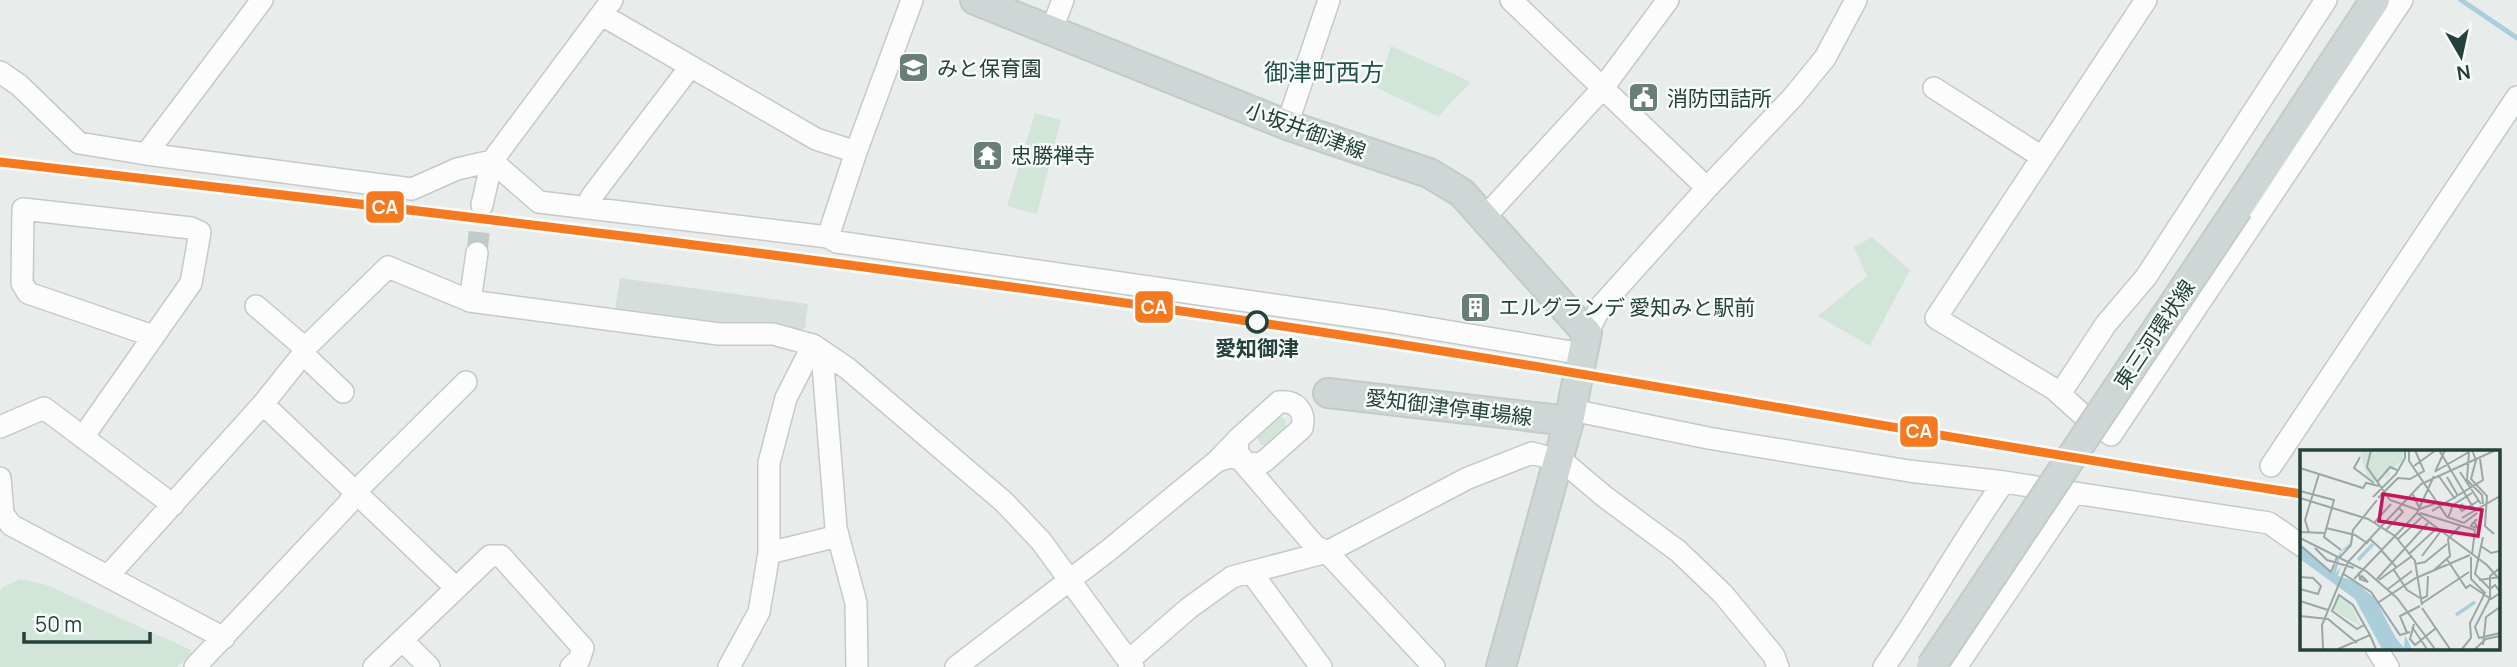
<svg xmlns="http://www.w3.org/2000/svg" width="2517" height="667" font-family="Manrope,'Noto Sans JP',sans-serif">
  <style>
    .built { fill: #d6dedb }
    .green { fill: #d2e5d9 }
    .lines { fill: none; stroke-linecap: round; stroke-linejoin: round }
    .stream { stroke: #aaceda; stroke-width: 5 }
    .minor-tunnel { stroke: #c1cbc8; stroke-width: 21; stroke-dasharray: 21 10; stroke-linecap: butt }
    .minor-casing { stroke: #c5cac8; stroke-width: 24 }
    .major-casing { stroke: #c3cbc9; stroke-width: 32 }
    .minor { stroke: #fcfcfc; stroke-width: 21 }
    .major { stroke: #cfd7d6; stroke-width: 28 }
    .major-bridge-casing { stroke: #c3cbc9; stroke-width: 32; stroke-linecap: butt }
    .major-bridge { stroke: #cfd7d6; stroke-width: 28 }
    .rail-1-casing { stroke: #f7fbf9; stroke-width: 14 }
    .rail-1 { stroke: #f47921; stroke-width: 9 }
    .stop-dot { fill: #f7fbf9; stroke: #25413c; stroke-width: 3.5 }
    .labels { text-anchor: middle; dominant-baseline: central; stroke-width: 5; stroke-linejoin: round; paint-order: stroke }
    .poi-label { font-size: 21px; fill: #25413c; stroke: #f7fbf9; text-anchor: start }
    .street-label { font-size: 21px; fill: #25413c; stroke: #f7fbf9 }
    .stop-label { font-size: 21px; font-weight: bold; fill: #25413c; stroke: #f7fbf9 }
    .quarter-label { font-size: 24px; fill: #21534b; stroke: #f7fbf9 }
    .inset-river { fill: none; stroke: #aaceda; stroke-width: 3.5 }
    .inset-road { fill: none; stroke: #9aa8a5; stroke-width: 2 }
    .view { fill: #c2185b; fill-opacity: 0.15; stroke: #c2185b; stroke-width: 3.5 }
    .inset-edge { fill: none; stroke: #25413c; stroke-width: 3.5 }
    .line-badge { stroke: #f7fbf9; stroke-width: 2.5 }
    .badge-label { font-size: 19px; text-anchor: middle; font-weight: bold; fill: #fff }
  </style>
  <rect width="100%" height="100%" fill="#e8edeb"/>
  <path class="built" d="M620 278 808 304 805 328 796 331 749 324 708 323 614 315Z"/>
  <path class="green" d="M1391 46 1471 82C1460 95 1449 103 1439 117L1377 88Z
    M1035 113 1061 120 1037 214 1007 206Z
    M1872 237 1910 270 1870 346 1818 316 1867 276 1854 247Z
    M1278 416 1285 419 1286 429 1268 445H1261L1256 436Z
    M20 579 47 585 191 650 190 655 177 667H0V591L3 587Z"/>
  <g class="lines">
    <path class="stream" d="M2461 0 2517 38"/>
    <path class="minor-tunnel" d="M477 253 482 205"/>
    <defs>
      <path id="minor" d="M1511 0 1707 188
        M2146 0 1936 318 2054 389 2084 416 2111 435 2402 0
        M602 15 816 139 856 152
        M1051 31 1063 0
        M0 72 19 85 79 143 146 154 412 189 457 169 492 161 539 202 828 237 837 242 1386 321 1583 354
        M1934 88 2042 157
        M1287 125 1329 0
        M146 154 262 0
        M482 205 492 161 612 0
        M586 208 592 196 690 67
        M1483 219 1602 89 1668 0
        M828 237 856 152 912 0
        M470 301 477 253
        M256 306 305 348
        M1587 333 1601 306 1707 188 1793 97 1825 58 1856 0
        M822 352 836 528 856 603 857 667
        M303 354 343 392
        M2060 394 2106 324 2146 277 2326 0
        M1279 402C1296 400 1306 411 1302 428L1266 460 1260 464 1246 463 1237 452 1238 439Z
        M263 404 456 588
        M1572 410 1708 438 1909 471 2004 482 2269 523 2302 546
        M0 427 44 408 173 505
        M83 437 191 283 200 232 191 228 23 209 22 283 28 293 153 336
        M1217 461 1230 457 1240 459 1315 546 1327 552 1434 667
        M2271 466 2517 97
        M0 478 3 514 11 525 224 638
        M769 553 838 536
        M1251 572 1321 667
        M108 576 263 404 303 354 305 348 388 267 470 301 719 334H773L813 345 847 368 1004 502 1041 541 1133 667
        M403 641 429 667
        M2376 648 2388 667
        M1128 661 1189 608 1232 577 1327 552 1468 478 1532 453 1558 460 1567 465 1605 497 1678 551 1723 594 1774 656 1778 667
        M195 667 348 504 355 492 466 382
        M374 667 490 556H501L583 648 579 660 571 667
        M729 667 759 612 769 553V463L786 398 813 345
        M956 667 1109 550 1217 461 1238 439
        M1884 667C1926 607 1961 542 2004 482
        M1956 667 2074 493"/>
      <path id="major" d="M975 0 1287 125 1429 173 1462 193 1587 333 1569 421 1501 667
        M2238 208 2375 0
        M1328 393 1569 421"/>
    </defs>
    <use href="#minor" class="minor-casing"/>
    <use href="#major" class="major-casing"/>
    <use href="#minor" class="minor"/>
    <use href="#major" class="major"/>
    <defs>
      <path id="major-bridge" d="M1931 667 2238 208"/>
    </defs>
    <use href="#major-bridge" class="major-bridge-casing"/>
    <use href="#major-bridge" class="major-bridge"/>
    <defs>
      <path id="rail-1" d="M0 162C414 210 828 258 1241 320 1595 372 1947 440 2302 494"/>
    </defs>
    <use href="#rail-1" class="rail-1-casing"/>
    <use href="#rail-1" class="rail-1"/>
  </g>
  <defs>
    <symbol id="school-square" viewBox="-11 -11 22 22"><rect x="-9" y="-9" width="18" height="18" rx="4" fill="#697d79" stroke="#f7fbf9"/><path d="M0-5L7-2L0 1L-7-2ZM-4 1L0 2.5L4 1V4Q0 6-4 4Z" fill="#fff"/></symbol>
    <symbol id="civic-square" viewBox="-11 -11 22 22"><rect x="-9" y="-9" width="18" height="18" rx="4" fill="#697d79" stroke="#f7fbf9"/><path d="M-.6-6.5H3V-4.5H.6V-3L4-1V1h2V6H-6V1h2V-1L-.6-3ZM-1.2 2.5V6h2.4V2.5Z" fill="#fff"/></symbol>
    <symbol id="temple-square" viewBox="-11 -11 22 22"><rect x="-9" y="-9" width="18" height="18" rx="4" fill="#697d79" stroke="#f7fbf9"/><path d="M0-6L5-2H3V0L6.5 2.5H4V6H1.5V3h-3V6H-4V2.5H-6.5L-3 0V-2H-5Z" fill="#fff"/></symbol>
    <symbol id="building-square" viewBox="-11 -11 22 22"><rect x="-9" y="-9" width="18" height="18" rx="4" fill="#697d79" stroke="#f7fbf9"/><path d="M-4-6H4V6H1V3H-1V6H-4ZM-2.5-4.3h1.7v1.8h-1.7ZM.8-4.3h1.7v1.8H.8ZM-2.5-1h1.7V.8h-1.7ZM.8-1h1.7V.8H.8Z" fill="#fff"/></symbol>
  </defs>
  <g fill-rule="evenodd">
    <use href="#school-square" x="896" y="50" width="35" height="35"/>
    <use href="#civic-square" x="1626" y="80" width="35" height="35"/>
    <use href="#temple-square" x="970" y="138" width="35" height="35"/>
    <use href="#building-square" x="1458" y="290" width="35" height="35"/>
  </g>
  <circle class="stop-dot" cx="1257" cy="322" r="10"/>
  <g class="labels">
    <g class="poi-label">
      <text x="937" y="68">みと保育園</text>
      <text x="1667" y="98">消防団詰所</text>
      <text x="1011" y="155">忠勝禅寺</text>
      <text x="1499" y="307">エルグランデ 愛知みと駅前</text>
    </g>
    <g class="street-label">
      <text transform="translate(1306 130) rotate(20)">小坂井御津線</text>
      <text transform="translate(2154 334) rotate(-56)">東三河環状線</text>
      <text transform="translate(1449 407) rotate(7)">愛知御津停車場線</text>
    </g>
    <g class="stop-label">
      <text x="1257" y="348">愛知御津</text>
    </g>
    <g class="quarter-label">
      <text x="1324" y="71">御津町西方</text>
    </g>
  </g>
  <g transform="translate(2300 450)">
    <rect width="200" height="200" fill="#e8edeb"/>
    <path d="M72 0 76 5 75 0H103V10L89 21 90 26 84 28 87 24 82 23 76 32 67 26 60 2ZM38 147 49 152 61 176 34 161Z" fill="#d2e5d9"/>
    <path d="M53 77 52 91 51 93 48 97 41 102 36 123 41 116 38 126 55 131 75 149 96 188 104 198 105 185 112 199H82L55 149 0 109V96L32 123 40 102 50 93Z" fill="#aaceda"/>
    <path class="inset-river" d="M58 110 73 94M156 165 175 152"/>
    <path class="inset-road" d="M71 0 67 17 90 50 118 60M109 0V11L147 67 164 73 177 63M139 0 174 59M172 0 176 10 171 29 187 46 185 76 194 84M169 2 167 30 182 45 183 54M60 7 54 18 74 33M114 16 136 0M0 18 63 38 66 33 79 36M136 21 169 2M135 22 145 0M160 22 181 54M138 25 155 49M134 26 117 63 187 115 200 130M147 27 158 46M78 31 90 17 97 20M0 41 34 50 24 87 41 100M112 43 120 59 137 53M73 47 96 24 105 8V0M0 48 68 69 95 86 115 111 122 155M78 48 98 28 110 29 124 21 115 0M163 54 159 57 162 61 178 51M132 61 183 30 180 9M120 63 175 80 172 105M148 68 153 55 172 43M162 68 200 46M174 72 178 78 171 76 172 74 177 69M74 73 91 54M26 78 55 85 67 93 70 89 82 100M86 80 103 62 98 57M0 82 24 83M9 83 5 70 19 24M183 87 175 124 190 139 195 135 200 142M0 88 66 121 97 148 135 199M98 89 121 68M0 95 31 122 37 107M181 96 191 103 200 101M15 98 27 110 54 118M81 100 97 118M110 103 136 79M122 106 141 81M40 107 51 95 53 80 77 50M146 108 166 138 170 135 191 149 200 143M48 112 121 34 196 0M115 114 125 112 147 94M200 118 190 126V148L175 177 179 188 200 183M94 120 107 140 120 148M133 121 150 106 148 89 160 76M59 122 60 129 68 132 62 126 60 129M42 123 71 142 100 185 110 182M0 127 13 128 21 136 18 144 0 139M54 129 117 63M77 129 128 73M79 130 112 106M179 130 200 127M88 139 112 121M121 149 127 146 128 126M0 151 28 160M79 152 116 128 170 105M121 154 169 122M122 158 150 199M0 166 28 169 57 193M114 174 110 189 115 195 136 178M64 175 57 179 32 161 39 145 53 155 70 185M112 177 127 199M107 183 100 166 120 156M183 195 186 167 200 157M23 199 22 175 48 112M38 199 70 185 76 199M162 199 171 188 170 173 185 143 171 129V107M175 199 186 189 200 186"/>
    <path class="view" d="M83 44 182 60 178 86 79 71Z"/>
    <rect width="200" height="200" class="inset-edge"/>
  </g>
  <g class="line-badge">
    <rect x="365" y="190" width="40" height="34" rx="7" fill="#f47921"/>
    <rect x="1134" y="290" width="40" height="34" rx="7" fill="#f47921"/>
    <rect x="1899" y="415" width="40" height="33" rx="7" fill="#f47921"/>
  </g>
  <g class="badge-label">
    <text x="385" y="214">CA</text>
    <text x="1154" y="314">CA</text>
    <text x="1919" y="438">CA</text>
  </g>
  <g transform="translate(2461 56) rotate(171)" stroke="#f7fbf9" stroke-width="5" paint-order="stroke">
  <path d="M0-5L12 26L0 18L-12 26Z" fill="#25413c"/>
  <text y="-10" font-size="19" font-weight="bold" text-anchor="middle" fill="#25413c">N</text>
  </g>
  <path d="M24 632v10h126v-10" fill="none" stroke="#25413c" stroke-width="3.5"/>
  <text x="35" y="632" font-size="21" fill="#25413c" stroke="#f7fbf9" stroke-width="5" paint-order="stroke">50 m</text>
</svg>
